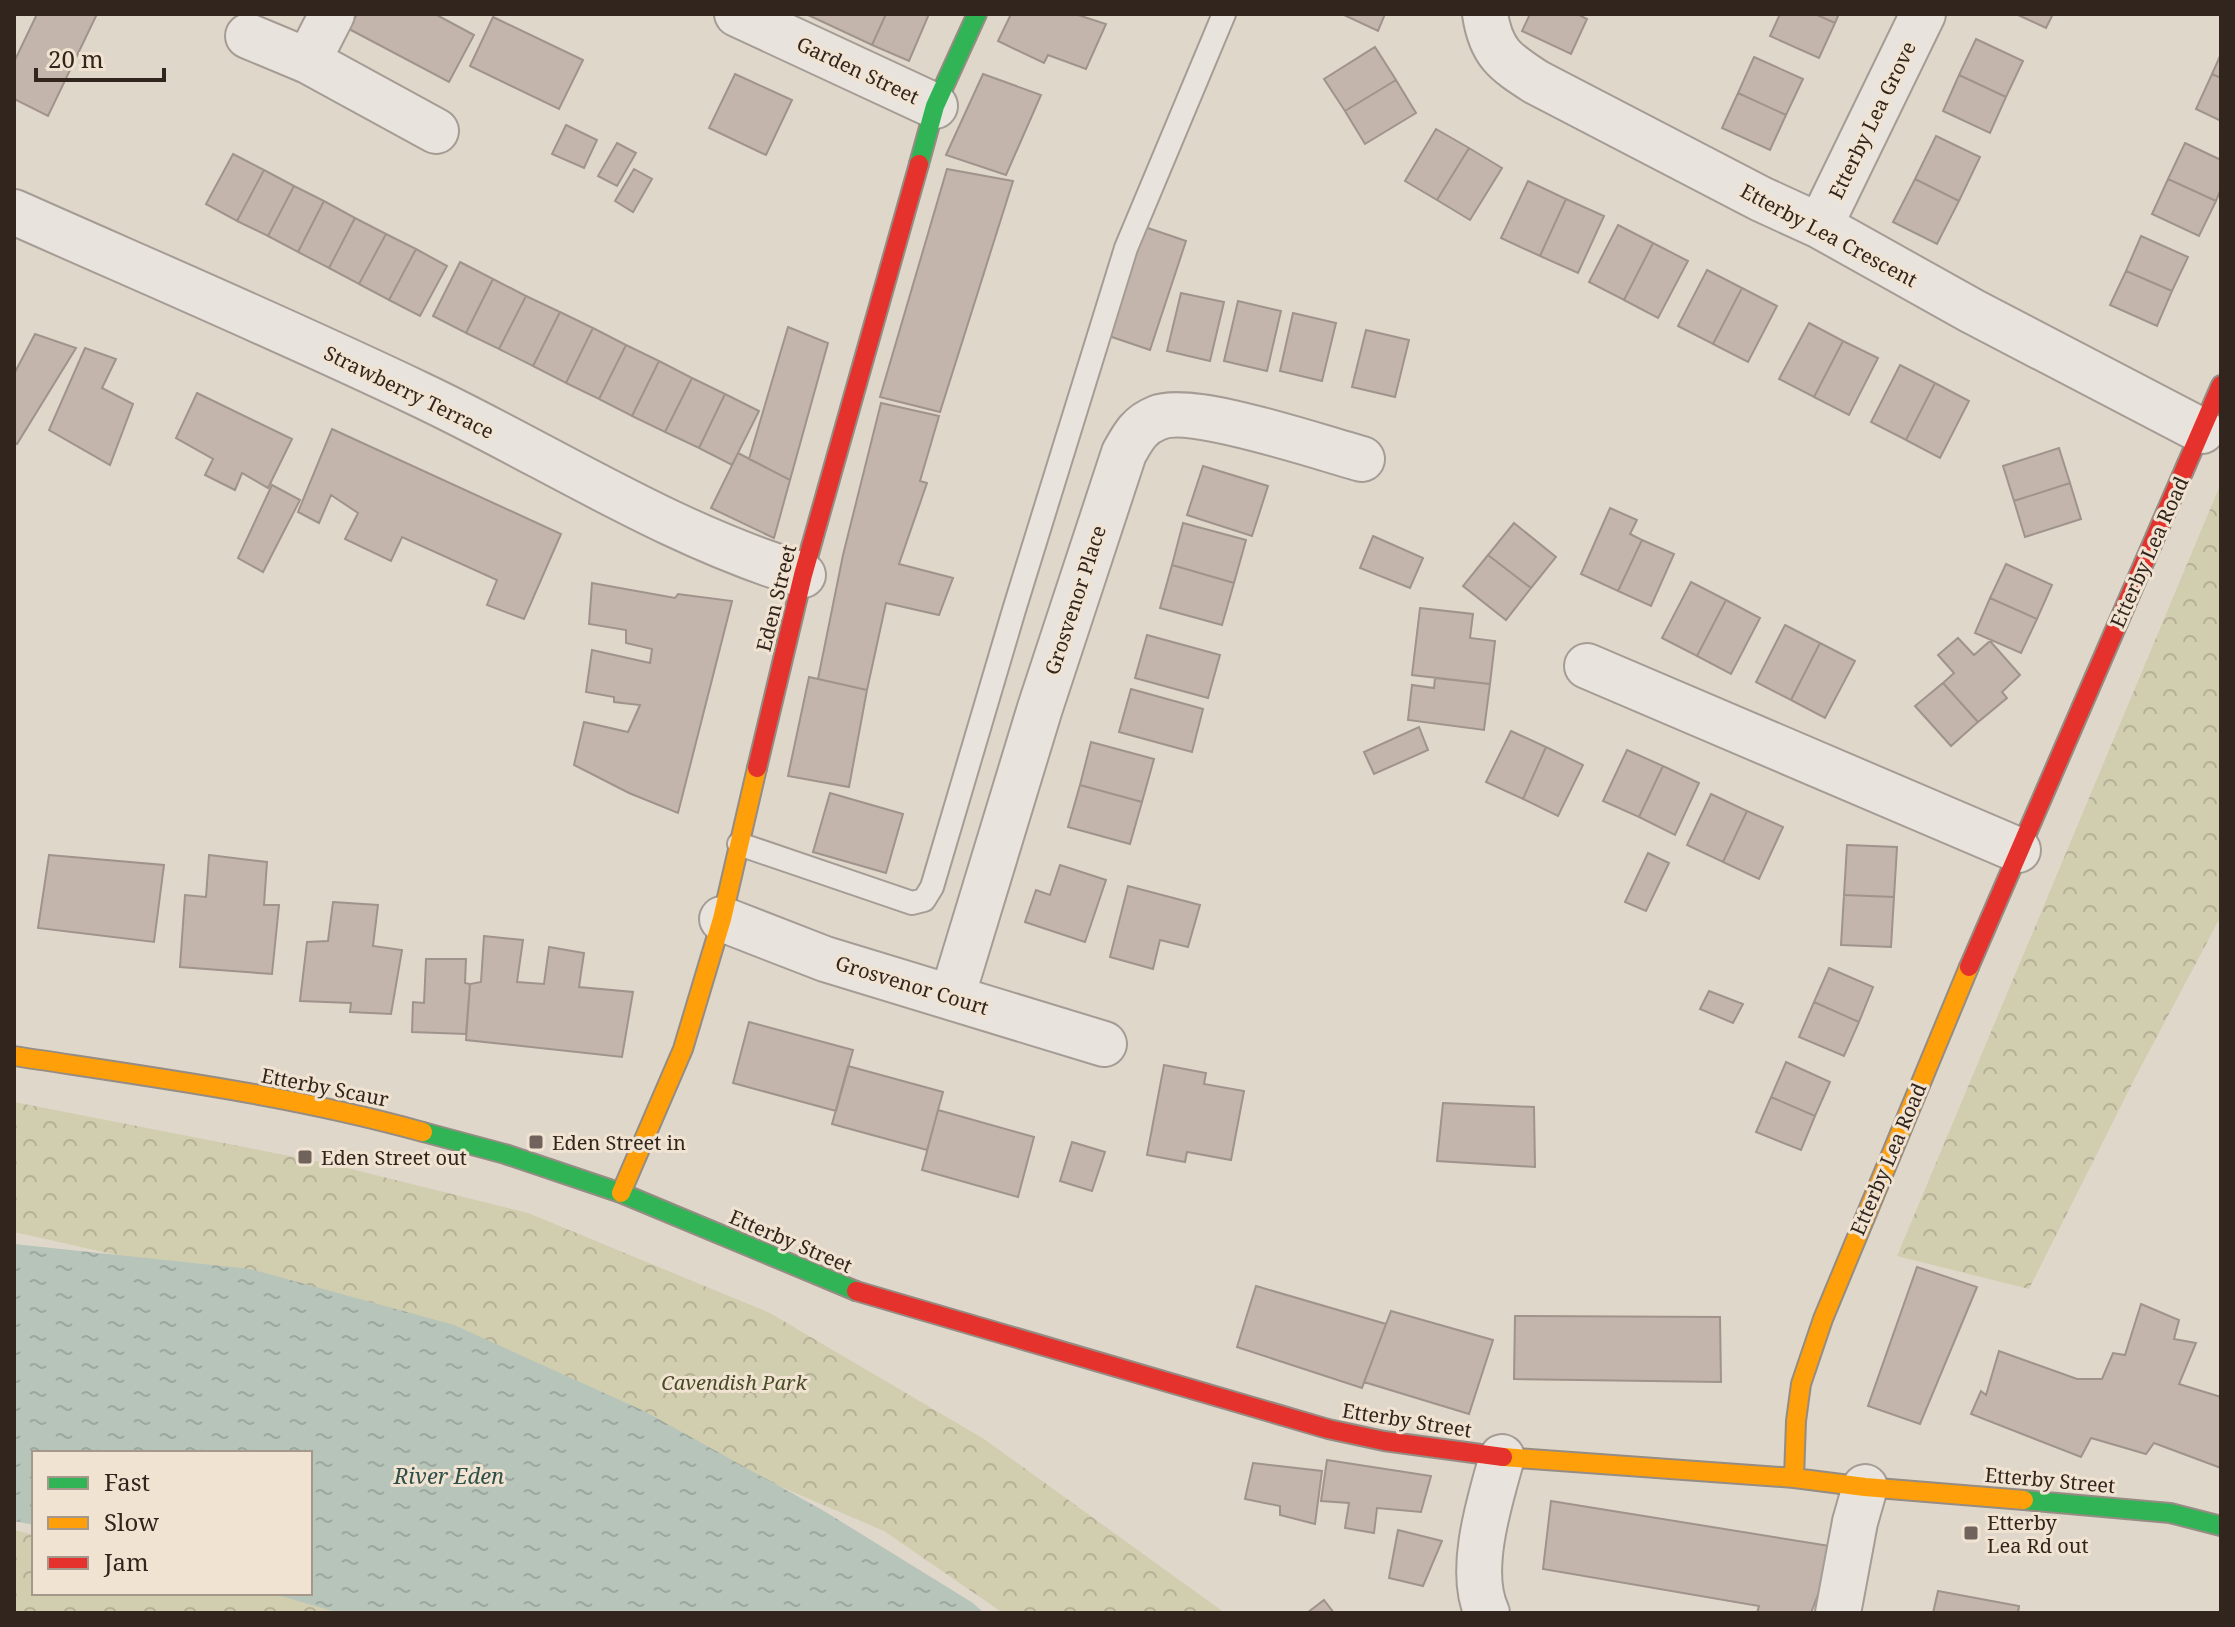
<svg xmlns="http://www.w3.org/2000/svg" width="2235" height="1627" font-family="'Noto Serif',serif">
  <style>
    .forest { fill: url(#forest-crowns) }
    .water { fill: url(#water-ripples) }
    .building { fill: #c3b5ac; stroke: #9f938b; stroke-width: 2 }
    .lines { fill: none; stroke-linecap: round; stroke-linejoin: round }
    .lane-casing { stroke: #a59d95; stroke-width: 26 }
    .street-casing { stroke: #a59d95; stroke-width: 48 }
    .fast-casing { stroke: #958c84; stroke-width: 22 }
    .slow-casing { stroke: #958c84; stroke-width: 22 }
    .jam-casing { stroke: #958c84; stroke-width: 22 }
    .lane { stroke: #e8e3dc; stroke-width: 22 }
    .street { stroke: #e8e3dc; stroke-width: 44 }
    .fast { stroke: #30b455; stroke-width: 18 }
    .slow { stroke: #ff9f0a; stroke-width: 18 }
    .jam { stroke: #e5322d; stroke-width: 18 }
    .poi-dot { fill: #6f635b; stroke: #f1e3d1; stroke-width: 3 }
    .labels { text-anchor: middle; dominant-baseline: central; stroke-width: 6; stroke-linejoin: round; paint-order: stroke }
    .street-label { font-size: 20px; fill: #32251e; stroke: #f1e3d1 }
    .poi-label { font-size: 20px; fill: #32251e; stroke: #f1e3d1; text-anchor: start }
    .park-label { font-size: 20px; font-style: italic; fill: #484c27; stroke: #f1e3d1 }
    .water-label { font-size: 22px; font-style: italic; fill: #2f5049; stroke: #f1e3d1 }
  </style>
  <defs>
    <pattern id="forest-crowns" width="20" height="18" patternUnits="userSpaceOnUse" patternTransform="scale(2)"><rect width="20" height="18" fill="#d1cdaf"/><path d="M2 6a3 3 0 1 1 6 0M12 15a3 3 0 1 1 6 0" fill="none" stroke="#b4b096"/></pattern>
    <pattern id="water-ripples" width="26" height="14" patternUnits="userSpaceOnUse" patternTransform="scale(2)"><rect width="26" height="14" fill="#b6c4b9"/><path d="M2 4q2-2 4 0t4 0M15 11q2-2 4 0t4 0" fill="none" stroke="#9da89f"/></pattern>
  </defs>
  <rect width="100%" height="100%" fill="#e0d7cb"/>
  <path class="forest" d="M2221 483V916L2136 1076 2029 1289 1897 1256Z
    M14 1102 331 1164 528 1213 770 1313 984 1439 1225 1613H1003L884 1531 375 1313 14 1232Z
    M14 1530 34 1535V1593H274L342 1613H14Z"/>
  <path class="water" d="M14 1244 250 1269 454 1325 644 1411 824 1511 973 1603 984 1613H340L270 1593H310V1453H34V1525L14 1521Z"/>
  <path class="building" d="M37 14H97L48 116 14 99V62Z
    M357 14H435L474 35 449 82 349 29Z
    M806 14H886L872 45Z
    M886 14H929L909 61 872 45Z
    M1011 14H1075L1106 24 1086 69 1048 55 1044 63 998 41Z
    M1342 14H1385L1378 31Z
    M1530 14H1577L1587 19 1571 54 1522 31Z
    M1780 14H1815L1835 23 1819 58 1770 36Z
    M1815 14H1839L1835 23Z
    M2016 14H2053L2046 28Z
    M493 17 583 60 559 109 470 66Z
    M1976 39 2023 61 2006 97 1959 75Z
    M1375 47 1396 80 1345 111 1324 79Z
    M2221 54V78L2212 74Z
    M1754 57 1803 79 1786 115 1738 93Z
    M735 74 792 100 766 155 709 128Z
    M983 74 1041 95 1006 175 946 155Z
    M2212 74 2221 78V121L2196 109Z
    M1959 75 2006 97 1990 133 1943 111Z
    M1396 80 1416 113 1365 144 1345 111Z
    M1738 93 1786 115 1770 150 1722 128Z
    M566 125 597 140 584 168 552 154Z
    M1436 129 1469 148 1437 200 1405 181Z
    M1936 136 1980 157 1959 201 1915 179Z
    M617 143 636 153 617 186 598 176Z
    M2185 143 2221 160V189L2216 201 2168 179Z
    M1469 148 1502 168 1470 220 1437 200Z
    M233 154 264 170 237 221 206 204Z
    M634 169 652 179 633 212 615 201Z
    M947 169 1013 181 940 412 880 397Z
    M264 170 294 186 268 236 237 221Z
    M1915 179 1959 201 1937 244 1893 222Z
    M2168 179 2216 201 2199 236 2152 214Z
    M1528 181 1566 199 1540 256 1501 238Z
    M294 186 324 201 298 252 268 236Z
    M1566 199 1604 216 1578 273 1540 256Z
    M324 201 355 218 329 268 298 252Z
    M355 218 386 234 359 284 329 268Z
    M1618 225 1653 243 1624 300 1589 282Z
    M1145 227 1186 241 1150 350 1109 336Z
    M386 234 416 249 389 300 359 284Z
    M2141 236 2188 257 2172 291 2126 271Z
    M1653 243 1688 261 1658 318 1624 300Z
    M416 249 447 266 420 316 389 300Z
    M460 262 493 279 466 333 433 316Z
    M1707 270 1742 288 1713 344 1678 326Z
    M2126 271 2172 291 2157 326 2110 305Z
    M493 279 526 296 499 349 466 333Z
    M1742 288 1777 306 1748 362 1713 344Z
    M1181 293 1224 302 1210 361 1167 351Z
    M526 296 560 312 533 366 499 349Z
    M1238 301 1281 311 1267 371 1224 361Z
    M560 312 593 328 566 383 533 366Z
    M1293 313 1336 323 1322 381 1280 371Z
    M1809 323 1843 341 1814 397 1779 379Z
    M788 327 828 343 790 480 749 459Z
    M593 328 626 345 599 399 566 383Z
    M1366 330 1409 340 1395 397 1352 387Z
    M35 334 76 348 17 444 14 442V374Z
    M1843 341 1878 358 1849 415 1814 397Z
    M626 345 659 361 632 416 599 399Z
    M85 348 116 359 102 388 133 404 110 465 49 430Z
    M659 361 692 378 665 432 632 416Z
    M1900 365 1935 383 1906 440 1871 422Z
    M692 378 725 394 699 448 665 432Z
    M1935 383 1969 401 1940 458 1906 440Z
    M197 393 292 439 268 488 242 473 235 490 205 475 213 459 176 438Z
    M725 394 759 411 732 465 699 448Z
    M881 403 939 416 920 481 927 483 899 564 953 578 939 615 886 603 867 690 818 679 843 555Z
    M332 429 561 534 524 619 487 605 497 580 402 537 391 561 345 539 358 513 331 495 319 523 298 512Z
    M2059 448 2070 483 2014 501 2003 466Z
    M738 453 790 480 774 538 711 508Z
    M1203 466 1268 486 1252 536 1187 515Z
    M2070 483 2081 519 2025 537 2014 501Z
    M272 485 300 500 263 572 238 558Z
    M1610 508 1637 520 1630 534 1642 540 1618 591 1581 574Z
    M1183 523 1246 540 1234 583 1172 565Z
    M1514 523 1556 557 1531 588 1488 555Z
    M1373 536 1423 558 1410 588 1360 568Z
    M1642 540 1674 554 1651 606 1618 591Z
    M1488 555 1531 588 1506 620 1463 586Z
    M2006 564 2052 585 2037 619 1990 598Z
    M1172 565 1234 583 1222 625 1160 608Z
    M1691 582 1726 600 1697 656 1662 638Z
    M592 583 675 598 678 594 732 601 678 813 629 793 574 765 584 722 628 732 640 705 614 702V697L586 692 592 650 650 663 652 649 626 643V630L589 624Z
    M1990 598 2037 619 2021 653 1975 633Z
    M1726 600 1760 618 1731 674 1697 656Z
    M1420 608 1473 614 1470 638 1495 641 1490 684 1412 675Z
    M1785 625 1820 643 1791 700 1756 682Z
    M1147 635 1220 655 1208 698 1135 678Z
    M1958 638 1974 655 1990 641 2020 675 2002 692 2007 698 1978 722 1943 683 1954 673 1938 655Z
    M1820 643 1855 661 1825 718 1791 700Z
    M809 677 867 690 849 787 788 776Z
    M1435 678 1490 684 1484 730 1408 720 1412 685 1434 688Z
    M1943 683 1978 722 1951 746 1915 706Z
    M1131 689 1203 709 1192 752 1119 732Z
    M1419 727 1428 750 1374 774 1364 752Z
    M1511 731 1546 747 1523 799 1486 782Z
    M1091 742 1154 759 1142 802 1080 785Z
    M1546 747 1583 765 1558 816 1523 799Z
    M1627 750 1663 766 1639 817 1603 801Z
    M1663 766 1699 783 1675 835 1639 817Z
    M1080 785 1142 802 1130 844 1068 827Z
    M830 793 903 814 886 873 813 852Z
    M1711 794 1747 811 1723 862 1687 845Z
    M1747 811 1783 827 1759 879 1723 862Z
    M1847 845 1897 847 1894 897 1844 895Z
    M1648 853 1669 863 1646 911 1625 902Z
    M49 855 164 865 154 942 38 928Z
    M209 855 267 862 264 905H279L272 974 180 967 185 895 206 897Z
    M1060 865 1106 880 1085 942 1025 922 1036 890 1050 895Z
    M1128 886 1200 905 1188 947 1160 940 1153 969 1110 957Z
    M1844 895 1894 897 1891 947 1841 945Z
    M333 902 378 905 373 946 402 950 391 1014 350 1012 351 1003 300 1001 307 942 328 941Z
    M484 936 523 940 517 982 544 984 549 947 584 953 579 987 633 992 622 1057 466 1040 470 984 481 982Z
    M426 959H466L465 983 470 984 466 1034 412 1032 413 1002 424 1003Z
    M1829 968 1873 987 1859 1022 1814 1002Z
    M1709 991 1743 1004 1733 1023 1700 1009Z
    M1814 1002 1859 1022 1844 1056 1799 1037Z
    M749 1022 853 1050 836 1111 733 1083Z
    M1786 1062 1830 1082 1815 1116 1771 1097Z
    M1164 1065 1206 1073 1204 1084 1244 1091 1231 1160 1187 1152 1185 1162 1147 1155Z
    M848 1066 943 1092 927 1150 832 1124Z
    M1771 1097 1815 1116 1801 1150 1756 1132Z
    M1443 1103 1534 1107 1535 1167 1437 1161Z
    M938 1110 1034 1137 1018 1197 922 1170Z
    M1072 1142 1105 1152 1092 1191 1060 1181Z
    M1917 1267 1977 1287 1920 1424 1868 1406Z
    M1256 1286 1386 1324 1362 1388 1237 1347Z
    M2141 1304 2179 1320 2174 1339 2196 1343 2179 1384 2221 1397V1468L2154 1443 2146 1454 2091 1438 2081 1457 1971 1414 1981 1391 1986 1395 1999 1351 2077 1379H2102L2113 1353 2125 1355Z
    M1391 1311 1493 1340 1469 1414 1364 1382Z
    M1515 1316 1720 1317 1721 1382 1514 1379Z
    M1327 1460 1431 1476 1421 1512 1377 1508 1374 1533 1345 1528 1349 1503 1321 1501Z
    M1253 1463 1322 1471 1315 1524 1280 1515V1506L1245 1499Z
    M1551 1501 1836 1547 1811 1613H1757L1759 1606 1543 1569Z
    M1398 1530 1442 1541 1423 1586 1389 1578Z
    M1938 1591 2019 1606 2018 1613H1933Z
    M1324 1600 1334 1613H1307Z"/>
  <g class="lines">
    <defs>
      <path id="lane" d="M739 844 912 903 924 900 932 887 1014 610 1126 248 1224 14"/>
      <path id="street" d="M737 14 935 106
        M1485 14C1491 53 1505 62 1536 82L1761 199 1820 226 1972 311 2202 431
        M248 36 308 61 436 131
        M308 61 332 14
        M14 212C149 272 285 330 419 394 546 454 667 534 803 575
        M1820 226 1923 14
        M1587 666 2018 850
        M722 919 825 959 1104 1044
        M952 997 1040 708 1124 453C1133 437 1139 425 1157 418 1191 403 1321 448 1362 459
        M1487 1613C1467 1571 1490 1500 1502 1457
        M1838 1613 1855 1522 1865 1487"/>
      <path id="fast" d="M919 164 935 106 977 14
        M423 1132 505 1154 621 1193 856 1291
        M2024 1500 2170 1513 2221 1526"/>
      <path id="slow" d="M14 1056C151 1077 290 1095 423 1132
        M621 1193 683 1049 722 919 757 768
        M1503 1457 1794 1478 1865 1487 2024 1500
        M1794 1478 1796 1421 1801 1384 1823 1319 1969 967"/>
      <path id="jam" d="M757 768 803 575 919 164
        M1969 967 2221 385
        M856 1291 1328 1429 1384 1441 1503 1457"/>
    </defs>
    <use href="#lane" class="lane-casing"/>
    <use href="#street" class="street-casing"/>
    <use href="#fast" class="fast-casing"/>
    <use href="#slow" class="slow-casing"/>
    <use href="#jam" class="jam-casing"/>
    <use href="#lane" class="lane"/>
    <use href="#street" class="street"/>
    <use href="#fast" class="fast"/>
    <use href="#slow" class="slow"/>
    <use href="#jam" class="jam"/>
  </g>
  <g class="poi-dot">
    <rect x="528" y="1134" width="16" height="16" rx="4"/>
    <rect x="297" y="1149" width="16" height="16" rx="4"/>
    <rect x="1963" y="1525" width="16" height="16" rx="4"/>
  </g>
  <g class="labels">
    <g class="street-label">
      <text transform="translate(858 70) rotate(25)">Garden Street</text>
      <text transform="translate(1872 120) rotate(-64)">Etterby Lea Grove</text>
      <text transform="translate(1829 235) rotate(28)">Etterby Lea Crescent</text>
      <text transform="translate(409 392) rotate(26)">Strawberry Terrace</text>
      <text transform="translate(2149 552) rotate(-66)">Etterby Lea Road</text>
      <text transform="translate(776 598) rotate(-76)">Eden Street</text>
      <text transform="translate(1075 600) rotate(-72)">Grosvenor Place</text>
      <text transform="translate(912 985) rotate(17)">Grosvenor Court</text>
      <text transform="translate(325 1087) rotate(11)">Etterby Scaur</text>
      <text transform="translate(1888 1159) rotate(-67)">Etterby Lea Road</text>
      <text transform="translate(791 1241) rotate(23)">Etterby Street</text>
      <text transform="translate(1407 1420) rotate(9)">Etterby Street</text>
      <text transform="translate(2050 1480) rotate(5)">Etterby Street</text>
    </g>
    <g class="poi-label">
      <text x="552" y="1142">Eden Street in</text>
      <text x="321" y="1157">Eden Street out</text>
      <text x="1987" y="1522">Etterby<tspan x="1987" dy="23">Lea Rd out</tspan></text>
    </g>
    <g class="park-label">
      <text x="734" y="1382">Cavendish Park</text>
    </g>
    <g class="water-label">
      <text x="449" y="1475">River Eden</text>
    </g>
  </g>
  <rect width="2235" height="1627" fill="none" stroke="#32251e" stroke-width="32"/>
  <rect x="32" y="1451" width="280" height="144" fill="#f1e3d1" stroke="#a59789" stroke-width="2"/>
  <rect x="48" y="1477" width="40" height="12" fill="#30b455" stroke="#a59789" stroke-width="2"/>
  <text x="104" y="1491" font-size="24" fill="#32251e">Fast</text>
  <rect x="48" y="1517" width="40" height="12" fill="#ff9f0a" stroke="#a59789" stroke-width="2"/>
  <text x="104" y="1531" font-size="24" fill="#32251e">Slow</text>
  <rect x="48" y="1557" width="40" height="12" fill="#e5322d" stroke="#a59789" stroke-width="2"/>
  <text x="104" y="1571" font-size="24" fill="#32251e">Jam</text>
  <path d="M36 68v12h128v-12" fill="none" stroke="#32251e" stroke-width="4"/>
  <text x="48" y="68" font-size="24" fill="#32251e" stroke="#f1e3d1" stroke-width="6" paint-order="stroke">20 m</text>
</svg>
